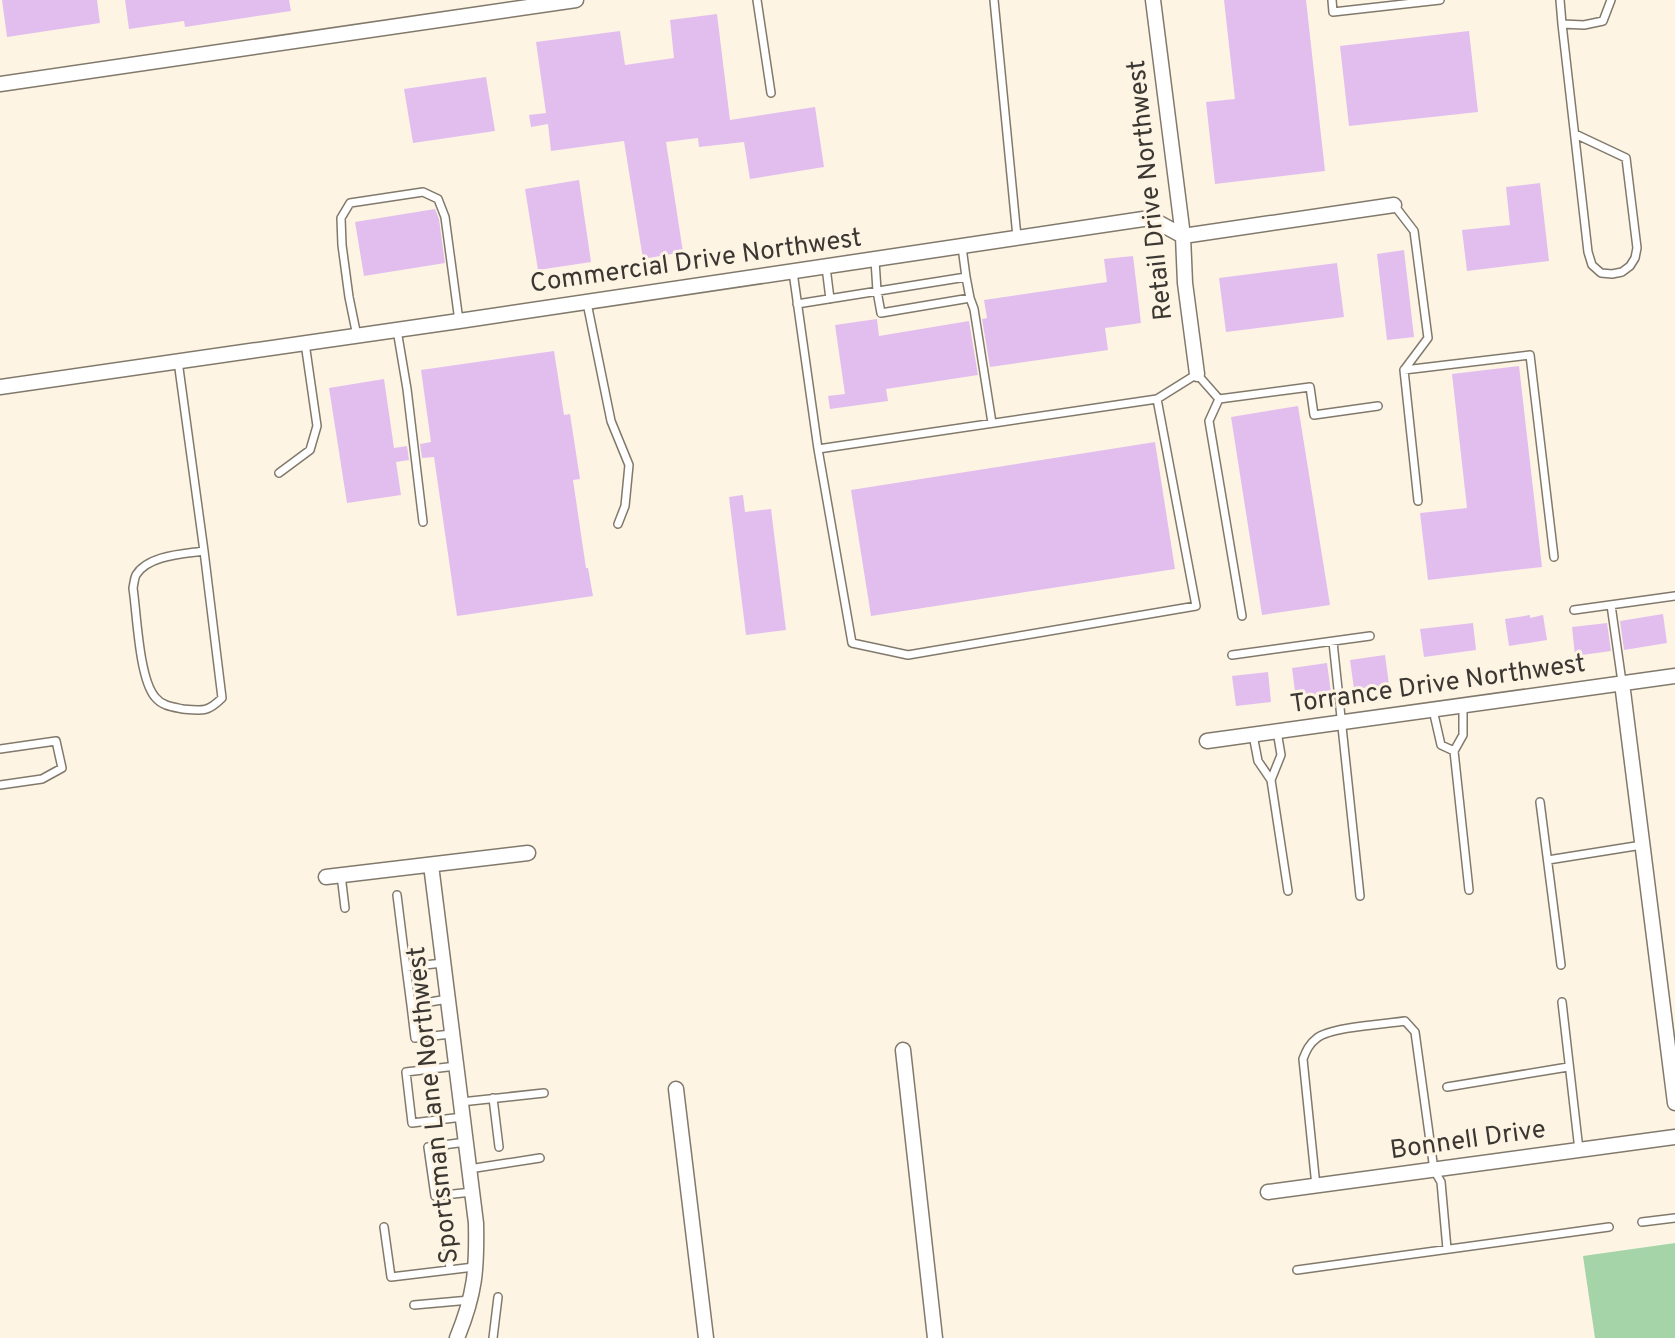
<svg xmlns="http://www.w3.org/2000/svg" width="1675" height="1338" font-family="Overpass,sans-serif">
  <style>
    .forest { fill: #a5d4a9 }
    .building { fill: #e2beef }
    .lines { fill: none; stroke-linecap: round; stroke-linejoin: round }
    .service-casing { stroke: #81796b; stroke-width: 10 }
    .minor-casing { stroke: #81796b; stroke-width: 17 }
    .service { stroke: #fff; stroke-width: 7 }
    .minor { stroke: #fff; stroke-width: 14 }
    .labels { text-anchor: middle; dominant-baseline: central; stroke-width: 6; stroke-linejoin: round; paint-order: stroke }
    .street-label { font-size: 26px; fill: #3b3732; stroke: #fdf4e4 }
  </style>
  <rect width="100%" height="100%" fill="#fdf4e4"/>
  <path class="forest" d="M1675 1243V1338H1595L1583 1256Z"/>
  <path class="building" d="M2 0H97L100 23 7 37Z
    M125 0H289L291 11 185 27 184 21 129 29Z
    M1224 0H1306L1325 171 1215 184 1206 102 1235 99Z
    M717 14 730 120 815 107 824 167 750 179 744 142 699 147 698 138 666 142 683 252 643 259 624 141 551 151 548 124 531 127 529 115 546 113 536 42 620 31 625 65 674 58 670 20Z
    M1469 31 1478 112 1349 126 1340 46Z
    M486 77 495 131 413 143 404 89Z
    M579 180 591 262 538 270 525 189Z
    M1540 183 1549 261 1467 271 1462 230 1510 225 1506 187Z
    M435 209 439 219 445 263 364 276 355 222Z
    M1404 250 1414 337 1387 340 1377 254Z
    M1133 256 1141 323 1105 328 1108 350 990 367 982 319 987 318 984 300 1107 282 1104 259Z
    M1337 263 1344 317 1226 332 1219 278Z
    M877 319 879 336 969 321 978 375 886 389 888 401 830 409 828 396 845 394 835 325Z
    M554 351 564 415 570 414 580 479 573 480 586 568H588L593 596 457 616 434 457 422 458 420 444 431 442 421 370Z
    M1519 366 1542 567 1428 580 1420 513 1467 508 1452 374Z
    M384 379 394 448 407 446 409 460 396 462 401 495 347 503 329 388Z
    M1298 406 1330 605 1262 615 1231 417Z
    M1155 442 1175 569 871 616 851 490Z
    M743 495 745 512 771 509 786 630 746 635 729 497Z
    M1663 614 1667 643 1624 650 1620 621Z
    M1530 615V618L1543 615 1547 640 1509 646 1505 619Z
    M1473 623 1476 650 1424 657 1420 629Z
    M1607 623 1611 651 1575 656 1572 627Z
    M1385 655 1389 685 1354 689 1350 660Z
    M1327 663 1331 693 1296 699 1292 668Z
    M1268 672 1271 702 1236 706 1232 676Z"/>
  <g class="lines">
    <defs>
      <path id="service" d="M757 0 771 93
        M994 0 1017 237
        M1332 0 1333 12 1440 0
        M1560 0 1562 24 1584 25 1603 21 1611 0
        M1562 24 1588 252 1592 265 1601 273 1612 274 1622 272 1630 266 1635 258 1637 248 1626 158 1575 134
        M1394 205 1414 231 1428 338 1404 370 1418 501
        M962 247 966 277
        M826 267 830 299
        M793 272 818 449 852 643 908 655 1196 606 1157 399
        M970 298 974 309 992 423
        M587 303 611 421 629 465 625 506 618 524
        M797 304 966 277 970 298 881 313 877 291 875 260
        M397 330 407 389 423 522
        M357 336 349 297 342 245 341 218 350 203 423 192 438 199 445 217 459 321
        M178 361 204 551
        M1404 370 1530 355 1554 557
        M1219 399 1209 421 1242 616
        M818 449 1157 399 1197 374 1219 399 1310 387 1314 415 1378 406
        M279 473 310 450 317 426 305 343
        M204 551 222 698C208 712 203 711 183 709 173 707 162 706 155 697 139 678 137 615 133 588 134 584 134 579 136 575 148 555 184 554 204 551Z
        M1611 605 1622 682
        M1574 610 1675 596
        M1333 642 1360 896
        M1232 655 1370 636
        M1463 705V735L1454 751 1469 890
        M1433 710 1441 745 1454 751
        M1277 731 1281 755 1271 780 1288 891
        M1253 735 1258 761 1271 780
        M0 749 56 741 62 768 42 779 0 785
        M1540 802 1561 965
        M1548 860 1642 845
        M341 875 345 908
        M397 895 406 967 443 963
        M406 967 411 1005 448 999
        M1562 1002 1579 1150
        M411 1005 415 1038 451 1034
        M456 1066 406 1072 412 1123 463 1117
        M1447 1087 1568 1067
        M493 1098 499 1147
        M461 1102 544 1093
        M466 1142 428 1147 435 1196 472 1192
        M469 1169 540 1158
        M1316 1186 1303 1059C1306 1051 1309 1044 1317 1038 1331 1027 1385 1024 1405 1021L1415 1032 1434 1170 1441 1182 1447 1249
        M1642 1222 1675 1218
        M384 1227 391 1277 474 1267
        M447 1235 450 1270
        M1297 1270 1609 1227
        M414 1305 470 1300
        M493 1338 498 1297"/>
      <path id="minor" d="M1153 0 1183 236 1185 283 1197 374
        M0 84 576 0
        M0 387 459 321 1150 218 1183 236 1394 205
        M1622 683 1675 1103
        M1207 741 1675 676
        M431 865 476 1223C477 1270 475 1294 457 1338
        M326 877 528 853
        M903 1050 935 1338
        M676 1089 706 1338
        M1268 1192 1675 1137"/>
    </defs>
    <use href="#service" class="service-casing"/>
    <use href="#minor" class="minor-casing"/>
    <use href="#service" class="service"/>
    <use href="#minor" class="minor"/>
  </g>
  <g class="labels">
    <g class="street-label">
      <text transform="translate(1151 190) rotate(-96)">Retail Drive Northwest</text>
      <text transform="translate(696 262) rotate(-8)">Commercial Drive Northwest</text>
      <text transform="translate(1438 685) rotate(-8)">Torrance Drive Northwest</text>
      <text transform="translate(434 1105) rotate(-96)">Sportsman Lane Northwest</text>
      <text transform="translate(1468 1141) rotate(-8)">Bonnell Drive</text>
    </g>
  </g>
</svg>
